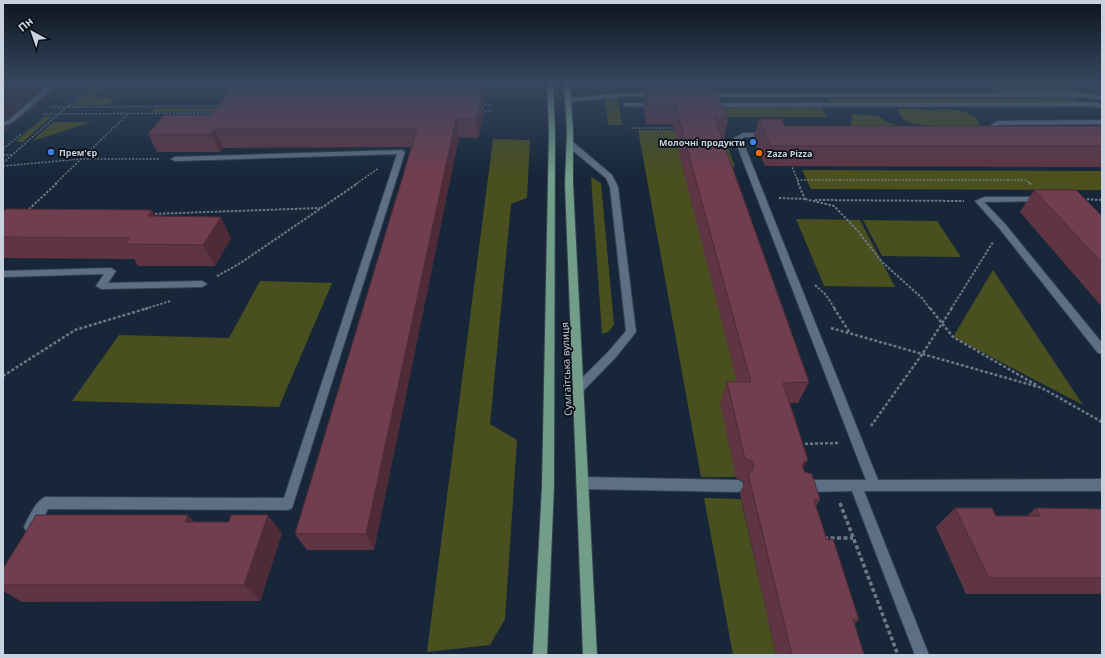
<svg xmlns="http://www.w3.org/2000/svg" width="1105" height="658" font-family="'Noto Sans',sans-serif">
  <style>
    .education { fill: #362834 }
    .green { fill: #4a4f1f }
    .forest { fill: #4b501c }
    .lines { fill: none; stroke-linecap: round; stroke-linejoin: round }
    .lane-casing { stroke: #364251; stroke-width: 2 }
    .street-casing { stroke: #364251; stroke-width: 2 }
    .primary-casing { stroke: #364251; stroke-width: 2 }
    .path-far3 { stroke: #6b7887; stroke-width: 1.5; stroke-dasharray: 2 1.5; stroke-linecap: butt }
    .path-far2 { stroke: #6b7887; stroke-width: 2; stroke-dasharray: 2.5 1.5; stroke-linecap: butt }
    .path-far1 { stroke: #6b7887; stroke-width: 2.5; stroke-dasharray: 3 2; stroke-linecap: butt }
    .path { stroke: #6b7887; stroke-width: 3.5; stroke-dasharray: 4 2.5; stroke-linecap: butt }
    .lane { fill: #5d6f84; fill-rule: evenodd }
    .street { fill: #5d6f84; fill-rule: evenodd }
    .primary { fill: #729d89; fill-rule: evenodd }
    .wall { fill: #603543 }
    .shaded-wall { fill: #4e2b37 }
    .building { fill: #703e4e; stroke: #4e2b37 }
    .shop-dot { fill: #3f7fe0; stroke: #080f17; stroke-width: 1.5 }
    .food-dot { fill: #e8710a; stroke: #080f17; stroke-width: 1.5 }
    .labels { text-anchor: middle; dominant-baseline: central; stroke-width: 3.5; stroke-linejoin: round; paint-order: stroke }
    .far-poi-label { font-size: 9px; font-weight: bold; fill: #c8d2de; stroke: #080f17; text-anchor: start }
    .street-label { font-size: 10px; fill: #c8d2de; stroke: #080f17 }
  </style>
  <rect width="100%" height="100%" fill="#172739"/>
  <path class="education" d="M3 83H65L3 133Z
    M114 83H258L256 86 108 88Z"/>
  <path class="green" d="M987 83H1067L1078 92H997Z
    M91 89H101L92 97H110L108 99H115L109 105H73Z
    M827 97H1072L1081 102H830Z
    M605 98H618L622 125H608Z
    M723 107H821L827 117H721Z
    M155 108H248L246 111 152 112Z
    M45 116H52L23 142 16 141Z
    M53 122H92L32 141Z
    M638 130H722L735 167H723L679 152 743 403 736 477H701Z
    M493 139 530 140 527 198 511 204 490 424 517 440 505 619 490 645 427 652Z
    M591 177 601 183 614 325 608 332 602 334Z
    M796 219 860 220 895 287 824 286Z
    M863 220 937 221 961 257 882 256Z
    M993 270 1083 405 953 337Z
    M260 281 332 283 279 407 72 401 119 335 229 338Z
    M704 498 741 499 776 655H733Z"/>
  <path class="forest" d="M900 108C909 108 917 109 926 110 944 110 963 106 977 119L979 125C967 132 925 125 910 123L904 120 898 111Z
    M853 114 878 116 889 123 906 127H852L850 123 852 121 851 117Z
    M802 170 1102 171V190L811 189Z"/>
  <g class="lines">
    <defs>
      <path id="lane" d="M51 83H58L13 122 3 126V122L9 120Z
        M625 93 627 94V96L567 102 564 100 567 98Z
        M1102 120V124L999 125 996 127 993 133 986 135 982 133 988 130 991 125 998 121Z
        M743 133H767L771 135 767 137H744L742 139 878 480 1102 479V491H864L929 655H915L852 491 802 492 798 490 796 486 798 482 802 480H866L734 138Z
        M567 142H573L612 175 618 187 636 332 616 357 583 391 579 392 575 391 574 388 575 385 609 351 626 331 610 187 606 178 567 146Z
        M401 150 405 152 292 508 288 510 48 509 36 531 31 533 26 531 24 527C28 518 36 501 45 497L284 498 397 154 175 161 171 159 175 157Z
        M985 197H1045V201H1042L984 202 1005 224 1102 343V354L1098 353 999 228 975 201Z
        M111 268 116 271 108 283 202 281 207 284 202 287 101 289 96 286 104 274 3 277V271Z
        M582 477 738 480 742 482 744 486 742 490 738 492 582 489 578 487 576 483 578 479Z"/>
      <path id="street" d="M625 93H657L660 95 657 97 623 96V94Z
        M1083 93 1102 96V100L1083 97H707L704 95 707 93Z
        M1092 102 1102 104V108L1092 106 710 107 707 105 710 103Z
        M626 103H656L659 105 656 107 624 106V104Z"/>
      <path id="primary" d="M547 83H553L555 131 554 486 547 655H533L542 486 549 131Z
        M564 83H570L573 131V184L597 655H583L565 184 567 131Z"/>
    </defs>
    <use href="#lane" class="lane-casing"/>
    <use href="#street" class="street-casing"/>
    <use href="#primary" class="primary-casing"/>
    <path class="path-far3" d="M66 96 80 83
      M481 105H493
      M51 107 220 106
      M481 112 492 111
      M43 114 216 113
      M631 128H675
      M3 149 21 134
      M3 155H12
      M3 163 94 83
      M791 164 799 184
      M3 166 81 159H160
      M797 180H1026L1031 184
      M55 184 128 114
      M356 184 379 168"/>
    <path class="path-far2" d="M798 183 805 199
      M1029 183 1031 184
      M779 198 806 199
      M805 199 834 206 857 230 882 262 922 298 930 309
      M1083 199 1102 200
      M815 200 964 201
      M26 212 57 183
      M151 214 320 208
      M217 276 239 264 358 183
      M815 285 826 295 835 309
      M145 309 170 301
      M951 309 993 242"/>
    <path class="path-far1" d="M834 308 850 333
      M930 308 953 337 1038 386
      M831 328 1042 388 1102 422
      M3 376 75 330 148 308
      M871 426 923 353 952 308
      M800 444 839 443"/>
    <path class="path" d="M840 503 898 655
      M824 538H853"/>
    <use href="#lane" class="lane"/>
    <use href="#street" class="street"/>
    <use href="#primary" class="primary"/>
  </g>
  <path class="wall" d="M639 83H783V84H708L707 89 728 119 724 139H722L809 382 798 403H790L808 460 803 468 820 500 816 506 827 540 859 620 854 624 864 655H776L740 493 744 483 743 481 736 478 720 403 727 382H737L672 124H646L643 108 645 92H640L639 87Z
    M483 102 484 115 478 138 459 137 374 550H307L295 534 412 147 223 148 220 152H157L148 134 211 115Z
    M759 119 785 126H1102V167L765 166 753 139Z
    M1034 190 1102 216V307L1020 212Z
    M3 212 156 216 231 238 215 266H138L134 259 3 258Z
    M955 508 996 516H1027L1036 508 1102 509V594H966L936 527Z
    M194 522 282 533 260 601 22 602 3 591V569Z"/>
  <path class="shaded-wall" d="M481 83H486L483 102 484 115 478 138 476 119Z
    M456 119 459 137 374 550 366 534Z
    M215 129 223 148 220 152 211 134Z
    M152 210 165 231 148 216Z
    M221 217 231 238 215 266 203 245Z
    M808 460 796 479 804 462Z
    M188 515 205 533 185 522Z
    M268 515 282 533 260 601 244 585Z"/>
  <path class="building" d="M235 83H481L479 97H482L476 119H456L366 534H295L417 129H215L211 134H148L164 115H211Z
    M640 83H707L708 85H641Z
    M645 89H716L728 119 714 116 809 382 783 383 808 460 804 462 802 467 805 472 812 474 820 500H814L827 540 833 539 859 620 853 619 864 655H792L748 474 752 471 754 466 752 461 745 459 727 382H751L675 104H649Z
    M759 119H782L785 126H1102V146H770Z
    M1034 190H1076L1102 216V263Z
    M6 209 152 210 148 216 221 217 203 245 125 244 129 238 3 237V212Z
    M955 508H992L996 516H1040L1036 508 1102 509V578H989Z
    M36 515H188L185 522H229L231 515H268L244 585H3V569Z"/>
  <linearGradient id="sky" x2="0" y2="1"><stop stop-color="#0d151f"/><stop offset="0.47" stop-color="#36475f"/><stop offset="1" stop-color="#36475f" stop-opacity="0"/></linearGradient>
  <rect width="1105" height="175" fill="url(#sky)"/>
  <g class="shop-dot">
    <circle cx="753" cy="142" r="4"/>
    <circle cx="51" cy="152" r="4"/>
  </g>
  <circle class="food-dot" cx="759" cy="153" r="4"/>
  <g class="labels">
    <g class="far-poi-label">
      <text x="745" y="142" text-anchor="end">Молочні продукти</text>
      <text x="59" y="152">Прем'єр</text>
      <text x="767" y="153">Zaza Pizza</text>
    </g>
    <g class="street-label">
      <text transform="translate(566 369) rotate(-92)">Сумгаїтська вулиця</text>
    </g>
  </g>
  <rect width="1105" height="658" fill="none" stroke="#c8d2de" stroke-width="8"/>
  <g transform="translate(32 32) rotate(320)" stroke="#080f17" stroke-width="3" paint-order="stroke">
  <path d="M0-3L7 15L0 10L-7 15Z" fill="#c8d2de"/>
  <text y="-6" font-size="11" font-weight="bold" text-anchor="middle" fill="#c8d2de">Пн</text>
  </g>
</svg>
